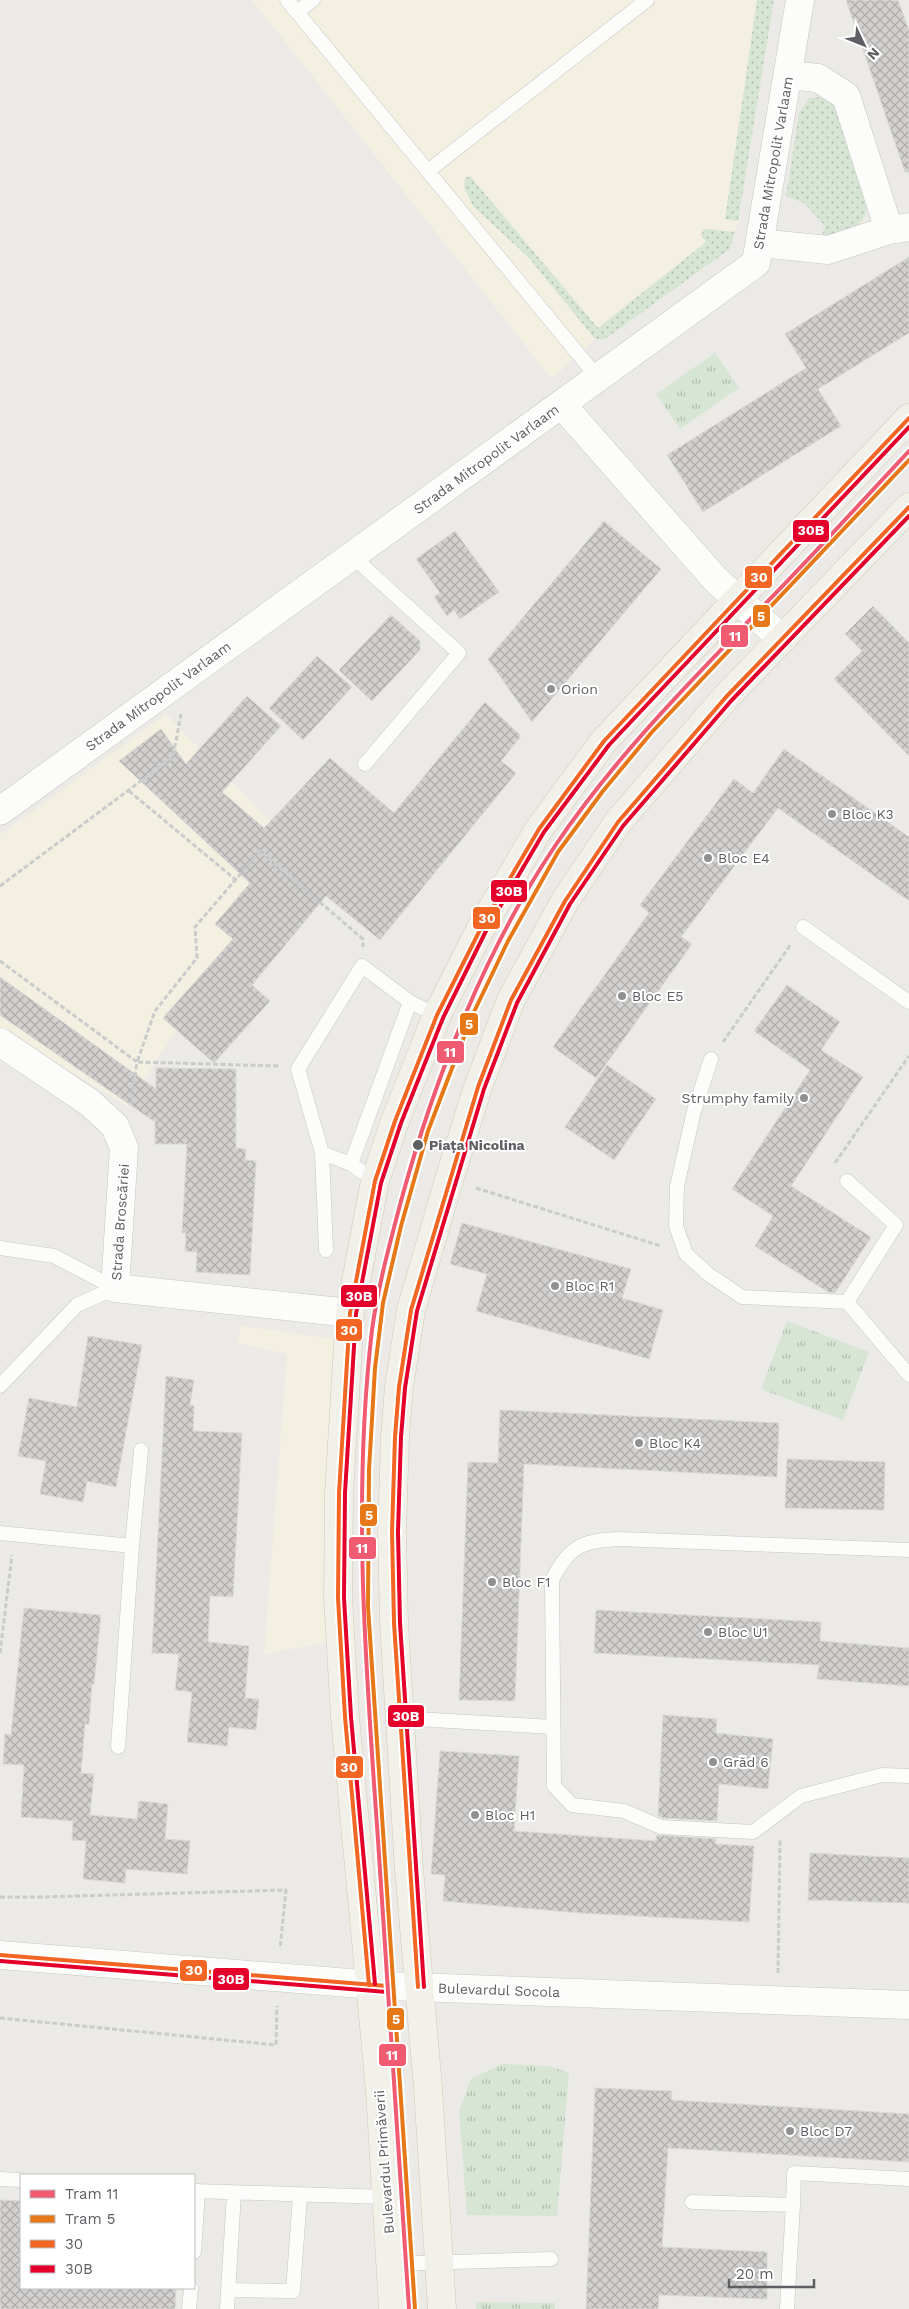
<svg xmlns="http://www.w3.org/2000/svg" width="909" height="2309" font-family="'Work Sans',sans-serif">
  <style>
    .commercial { fill: #f3f0e2 }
    .grass { fill: url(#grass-dots) }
    .park { fill: url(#park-tufts) }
    .building { fill: url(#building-cross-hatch); stroke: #dad9d6 }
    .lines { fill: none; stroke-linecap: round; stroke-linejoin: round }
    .service-casing { stroke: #c6c6c6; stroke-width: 15 }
    .minor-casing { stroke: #c6c6c6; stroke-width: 29 }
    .secondary-casing { stroke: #c8c8c8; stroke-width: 29 }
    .primary-casing { stroke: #d0cab8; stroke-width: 29 }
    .path { stroke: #c9ccca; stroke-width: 3; stroke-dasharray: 5 2.5; stroke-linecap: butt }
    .service { stroke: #fcfcfb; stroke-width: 14 }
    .minor { stroke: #fcfcfb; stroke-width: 28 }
    .secondary { stroke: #fcfcfb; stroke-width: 28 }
    .primary { stroke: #f1f0e9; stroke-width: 28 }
    .bus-1-casing { stroke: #fff; stroke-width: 8 }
    .bus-2-casing { stroke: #fff; stroke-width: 8 }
    .bus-1 { stroke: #f26522; stroke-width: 4 }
    .bus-2 { stroke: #e4002b; stroke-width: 4 }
    .tram-1-casing { stroke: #fff; stroke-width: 8 }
    .tram-2-casing { stroke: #fff; stroke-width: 8 }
    .tram-1 { stroke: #f05b72; stroke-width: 4 }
    .tram-2 { stroke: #e77817; stroke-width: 4 }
    .poi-dot { fill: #8f9091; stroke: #fff; stroke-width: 2 }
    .stop-dot { fill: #5d5f63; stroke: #fff; stroke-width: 2 }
    .labels { text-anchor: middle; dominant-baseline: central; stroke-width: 4; stroke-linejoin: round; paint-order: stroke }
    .street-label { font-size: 14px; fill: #5d5f63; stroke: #fff }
    .poi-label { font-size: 14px; fill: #5d5f63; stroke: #fff; text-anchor: start }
    .stop-label { font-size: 14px; font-weight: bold; fill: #5d5f63; stroke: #fff; text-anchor: start }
    .line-badge { stroke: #fff; stroke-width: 2 }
    .badge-label { font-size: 14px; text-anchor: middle; font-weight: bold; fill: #fff }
  </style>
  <defs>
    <pattern id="grass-dots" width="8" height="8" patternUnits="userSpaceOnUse" patternTransform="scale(1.25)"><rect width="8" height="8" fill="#d6e5d4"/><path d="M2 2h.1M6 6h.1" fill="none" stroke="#b1bdb0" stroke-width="1.8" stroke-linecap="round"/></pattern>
    <pattern id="park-tufts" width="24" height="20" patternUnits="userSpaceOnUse" patternTransform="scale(1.25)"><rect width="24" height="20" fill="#d6e5d4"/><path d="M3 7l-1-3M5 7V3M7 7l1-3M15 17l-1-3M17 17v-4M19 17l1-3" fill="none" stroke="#b1bdb0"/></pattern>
    <pattern id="building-cross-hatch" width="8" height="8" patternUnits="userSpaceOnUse" patternTransform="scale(1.25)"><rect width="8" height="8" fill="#d2d1cf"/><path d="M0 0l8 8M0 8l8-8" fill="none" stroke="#aeadac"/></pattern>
  </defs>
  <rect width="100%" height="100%" fill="#ebeae7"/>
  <path class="commercial" d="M252 0H774L738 221 730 249 605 339H595L552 379Z
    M166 714 295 847 127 1106 0 1028V835Z
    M241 1326 342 1340 334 1641 264 1654 287 1354 237 1343Z"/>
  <path class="grass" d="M757 0H774L738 221 725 219Z
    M821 97 837 107 868 199 865 216 855 230 835 238 821 237 825 226 804 203 786 196 799 113 809 98Z
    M470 176 598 328 706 242 701 235 704 229 735 232 730 249 605 339H595L529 258 473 206 464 187 465 178Z"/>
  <path class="park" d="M715 353 739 388 680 429 656 394Z
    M787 1321 869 1352 843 1420 761 1389Z
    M502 2064 550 2066 569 2073 557 2216 467 2215 459 2111 471 2079Z
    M476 2302 555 2303V2309H476Z"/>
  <path class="building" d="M846 0H898L909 31V172H905Z
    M909 257V333L818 389 841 426 703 512 667 455 806 368 785 334Z
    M604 521 661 569 532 722 488 659Z
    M455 531 499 592 460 619 454 610 447 616 434 597 440 593 416 559Z
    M873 606 909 643V756L834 679 862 651 845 634Z
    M391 615 420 641V650L372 701 339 670Z
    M317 656 352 687 303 740 269 708Z
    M247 696 281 726 222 792 264 828 330 758 394 813 485 702 521 736 501 761 516 773 380 940 326 896 252 985 270 1001 214 1063 163 1018 233 939 215 924 250 883 119 761 161 729 186 764Z
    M784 749 909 837V901L778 808 681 937 692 944 596 1078 553 1047 649 913 640 905 734 779 753 793Z
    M0 977 156 1089V1068L236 1069V1148L246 1149 245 1160 256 1161 250 1275 196 1272 197 1252 185 1251 186 1233H182L187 1144H155V1122L0 1015Z
    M787 985 840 1022 821 1050 863 1077 791 1186 871 1237 835 1293 828 1292 755 1246 773 1216 732 1189 810 1070 754 1031Z
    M607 1065 656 1099 614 1160 565 1127Z
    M462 1223 631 1269 622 1298 663 1310 649 1359 476 1311 487 1274 450 1264Z
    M88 1336 142 1345 116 1487 87 1481 83 1502 40 1494 46 1461 18 1456 29 1398 77 1407Z
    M166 1376 194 1380 190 1405 194 1406 193 1431 242 1433 233 1597 210 1596 208 1642 249 1646 245 1698 259 1699 256 1730 229 1727 227 1746 187 1742 192 1692 175 1690 179 1654 152 1653Z
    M500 1410 779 1423 777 1477 524 1464 515 1701 459 1700 468 1462 498 1463Z
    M787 1459 885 1462 884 1510 785 1508Z
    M24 1608 101 1615 94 1684H92L89 1724H85L81 1773 94 1774 90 1815 137 1819 139 1801 168 1804 165 1839 190 1841 187 1874 126 1869 125 1883 83 1879 86 1841 72 1840 73 1821 21 1817 24 1765 3 1764 5 1734 11 1735Z
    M596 1610 821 1622 820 1641 909 1648V1686L817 1679 819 1665 594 1653Z
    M663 1715 717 1719 716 1733 773 1739 768 1789 719 1784 717 1821 663 1818 658 1816Z
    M440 1751 519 1756 514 1831 656 1841 657 1835 716 1839 715 1844 754 1846 749 1922 580 1913 443 1901 445 1875 431 1874Z
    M810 1853 909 1858V1903L808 1900Z
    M595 2088 672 2091 671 2100 909 2114V2162L668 2148 662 2247 767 2252V2299L659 2295 658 2309H586Z
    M0 2200 21 2201V2288H176L175 2309H0Z"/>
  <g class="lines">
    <defs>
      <path id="service" d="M287 0 598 378
        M297 12 313 0
        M428 171 647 0
        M352 556 459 653 365 764
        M803 927 909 1002
        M711 1059 694 1111 677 1186 676 1226 686 1254 708 1274 742 1297 847 1302 909 1375
        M322 1153 326 1250
        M351 1164 410 1002
        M375 1181 351 1164 322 1153 298 1069 362 966 410 1002 437 1015
        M0 1248 54 1256 115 1288
        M847 1302 896 1225 847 1181
        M0 1386 77 1305 115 1288
        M0 1533 132 1546 141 1450
        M909 1550 618 1539C580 1541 569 1547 552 1580L554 1786 572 1805 624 1811 661 1827 753 1832 801 1796 882 1775 909 1776
        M399 1718 553 1727
        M118 1747 132 1546
        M0 2179 21 2180
        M194 2191 386 2197
        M692 2202 793 2205 787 2309
        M793 2205 794 2173 909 2179
        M194 2252 198 2191
        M390 2264 551 2259
        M228 2290 293 2291 300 2196
        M189 2309 191 2288
        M227 2309 234 2193"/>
      <path id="minor" d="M788 75 818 78 846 96 889 230
        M760 243 828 250 889 230 909 227
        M562 405 716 580 782 639
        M0 811 756 263 800 0
        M0 1042 90 1103 115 1126 124 1148 115 1288 350 1313"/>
      <path id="secondary" d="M0 1955 387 1986 909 2005"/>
      <path id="primary" d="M393 2309 380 2090 345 1717 338 1598 339 1493 350 1313 375 1181 395 1121 437 1015 482 926 539 829 604 741 909 418
        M442 2309 428 2088 409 1869 394 1623 392 1532 395 1437 399 1387 411 1310 449 1180 478 1087 511 1000 565 901 618 822 726 697 909 507"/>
    </defs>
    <use href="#service" class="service-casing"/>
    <use href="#minor" class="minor-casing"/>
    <use href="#secondary" class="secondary-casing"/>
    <use href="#primary" class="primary-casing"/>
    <path class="path" d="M129 791 236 880
      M0 886 173 757 181 714
      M0 961 137 1062 131 1103
      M723 1042 791 944
      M278 1066 137 1062 155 1011 197 958 195 927 260 851 363 939V947
      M835 1163 909 1056
      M476 1188 661 1246
      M0 1653 12 1555
      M0 1897H43L286 1890 280 1949
      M778 1973 780 1839
      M0 2018 276 2045 277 2006"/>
    <use href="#service" class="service"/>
    <use href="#minor" class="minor"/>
    <use href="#secondary" class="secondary"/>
    <use href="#primary" class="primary"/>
    <defs>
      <path id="bus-1" d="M0 1955 387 1986
        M369 1985 345 1717 338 1598 339 1493 350 1313 375 1181 395 1121 437 1015 482 926 539 829 604 741 909 418
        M418 1987 394 1623 392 1532 395 1437 399 1387 411 1310 478 1087 511 1000 565 901 618 822 726 697 909 507"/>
      <path id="bus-2" d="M0 1961 387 1992
        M375 1984 351 1717 344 1598 345 1493 356 1314 381 1183 401 1123 443 1018 487 929 544 832 609 745 909 427
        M424 1987 400 1623 398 1532 401 1437 405 1388 417 1311 484 1089 517 1003 570 904 623 826 731 701 909 516"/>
    </defs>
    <use href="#bus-1" class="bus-1-casing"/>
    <use href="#bus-2" class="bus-2-casing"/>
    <use href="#bus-1" class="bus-1"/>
    <use href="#bus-2" class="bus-2"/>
    <defs>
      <path id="tram-1" d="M409 2309C399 2153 388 1996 378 1840 366 1670 352 1500 372 1330 378 1286 390 1243 401 1201 434 1080 485 950 555 846 616 755 694 678 769 600 817 551 862 501 909 451"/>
      <path id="tram-2" d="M415 2309 368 1607 369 1470 375 1368 383 1303 401 1226 428 1131 472 1016 508 941 558 852 603 791 652 732 909 460"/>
    </defs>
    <use href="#tram-1" class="tram-1-casing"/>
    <use href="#tram-2" class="tram-2-casing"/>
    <use href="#tram-1" class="tram-1"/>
    <use href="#tram-2" class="tram-2"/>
  </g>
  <g class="poi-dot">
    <circle cx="551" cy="689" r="5"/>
    <circle cx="832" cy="814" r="5"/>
    <circle cx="708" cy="858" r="5"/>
    <circle cx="622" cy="996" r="5"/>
    <circle cx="804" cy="1098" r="5"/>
    <circle cx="555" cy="1286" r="5"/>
    <circle cx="639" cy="1443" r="5"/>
    <circle cx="492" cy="1582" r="5"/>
    <circle cx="708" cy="1632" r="5"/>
    <circle cx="713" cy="1762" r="5"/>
    <circle cx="475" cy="1815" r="5"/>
    <circle cx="790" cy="2131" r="5"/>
  </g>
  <circle class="stop-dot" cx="418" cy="1145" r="6"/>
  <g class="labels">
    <g class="street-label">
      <text transform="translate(773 163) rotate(-80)">Strada Mitropolit Varlaam</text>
      <text transform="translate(486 459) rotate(-36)">Strada Mitropolit Varlaam</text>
      <text transform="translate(158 696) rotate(-36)">Strada Mitropolit Varlaam</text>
      <text transform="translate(120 1222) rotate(-86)">Strada Broscăriei</text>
      <text transform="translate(499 1990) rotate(2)">Bulevardul Socola</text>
      <text transform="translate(384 2162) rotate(-94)">Bulevardul Primăverii</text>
    </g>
    <g class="poi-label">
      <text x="561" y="689">Orion</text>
      <text x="842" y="814">Bloc K3</text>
      <text x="718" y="858">Bloc E4</text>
      <text x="632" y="996">Bloc E5</text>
      <text x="794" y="1098" text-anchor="end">Strumphy family</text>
      <text x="565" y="1286">Bloc R1</text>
      <text x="649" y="1443">Bloc K4</text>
      <text x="502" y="1582">Bloc F1</text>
      <text x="718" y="1632">Bloc U1</text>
      <text x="723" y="1762">Grăd 6</text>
      <text x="485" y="1815">Bloc H1</text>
      <text x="800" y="2131">Bloc D7</text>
    </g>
    <g class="stop-label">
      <text x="429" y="1145">Piața Nicolina</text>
    </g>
  </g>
  <g class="line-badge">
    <rect x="792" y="519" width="38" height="24" rx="5" fill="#e4002b"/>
    <rect x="744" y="565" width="29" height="24" rx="5" fill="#f26522"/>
    <rect x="752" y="604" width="19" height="24" rx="5" fill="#e77817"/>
    <rect x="720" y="624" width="29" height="24" rx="5" fill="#f05b72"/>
    <rect x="490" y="879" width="38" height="24" rx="5" fill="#e4002b"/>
    <rect x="472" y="906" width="29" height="24" rx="5" fill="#f26522"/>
    <rect x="459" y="1012" width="20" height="24" rx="5" fill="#e77817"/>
    <rect x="436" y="1040" width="29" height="24" rx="5" fill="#f05b72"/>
    <rect x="340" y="1284" width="38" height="24" rx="5" fill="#e4002b"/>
    <rect x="335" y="1318" width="28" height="24" rx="5" fill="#f26522"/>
    <rect x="359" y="1503" width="19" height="24" rx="5" fill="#e77817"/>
    <rect x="348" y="1536" width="29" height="24" rx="5" fill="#f05b72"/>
    <rect x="387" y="1704" width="38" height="24" rx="5" fill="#e4002b"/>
    <rect x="335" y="1755" width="29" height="24" rx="5" fill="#f26522"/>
    <rect x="179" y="1959" width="29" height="23" rx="5" fill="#f26522"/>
    <rect x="212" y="1967" width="38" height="24" rx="5" fill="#e4002b"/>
    <rect x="386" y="2007" width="19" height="24" rx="5" fill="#e77817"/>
    <rect x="378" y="2043" width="29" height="24" rx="5" fill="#f05b72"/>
  </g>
  <g class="badge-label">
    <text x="811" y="535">30B</text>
    <text x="759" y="582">30</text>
    <text x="761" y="621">5</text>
    <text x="735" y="641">11</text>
    <text x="509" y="896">30B</text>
    <text x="487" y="923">30</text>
    <text x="469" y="1029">5</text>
    <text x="450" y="1057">11</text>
    <text x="359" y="1301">30B</text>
    <text x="349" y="1335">30</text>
    <text x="369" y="1520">5</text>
    <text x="362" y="1553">11</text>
    <text x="406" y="1721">30B</text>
    <text x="349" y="1772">30</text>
    <text x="194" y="1975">30</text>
    <text x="231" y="1984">30B</text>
    <text x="396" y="2024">5</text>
    <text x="392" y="2060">11</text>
  </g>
  <rect x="20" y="2174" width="175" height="115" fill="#ffffff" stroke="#bebfc1"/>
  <rect x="30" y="2190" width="25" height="8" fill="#f05b72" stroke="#bebfc1"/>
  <text x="65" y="2199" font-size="15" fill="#5d5f63">Tram 11</text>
  <rect x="30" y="2215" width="25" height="8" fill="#e77817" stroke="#bebfc1"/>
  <text x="65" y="2224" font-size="15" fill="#5d5f63">Tram 5</text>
  <rect x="30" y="2240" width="25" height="8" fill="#f26522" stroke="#bebfc1"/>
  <text x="65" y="2249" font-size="15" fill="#5d5f63">30</text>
  <rect x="30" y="2265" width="25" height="8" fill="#e4002b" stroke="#bebfc1"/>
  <text x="65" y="2274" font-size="15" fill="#5d5f63">30B</text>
  <g transform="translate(864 45) rotate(133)" stroke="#ffffff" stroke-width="4" paint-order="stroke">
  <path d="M0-4L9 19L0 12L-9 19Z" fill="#5d5f63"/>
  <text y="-8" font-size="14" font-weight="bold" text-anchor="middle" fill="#5d5f63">N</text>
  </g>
  <path d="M729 2279v8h85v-8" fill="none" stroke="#5d5f63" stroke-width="2.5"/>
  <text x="736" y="2279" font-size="15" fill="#5d5f63" stroke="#ffffff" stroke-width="4" paint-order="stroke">20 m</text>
</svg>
